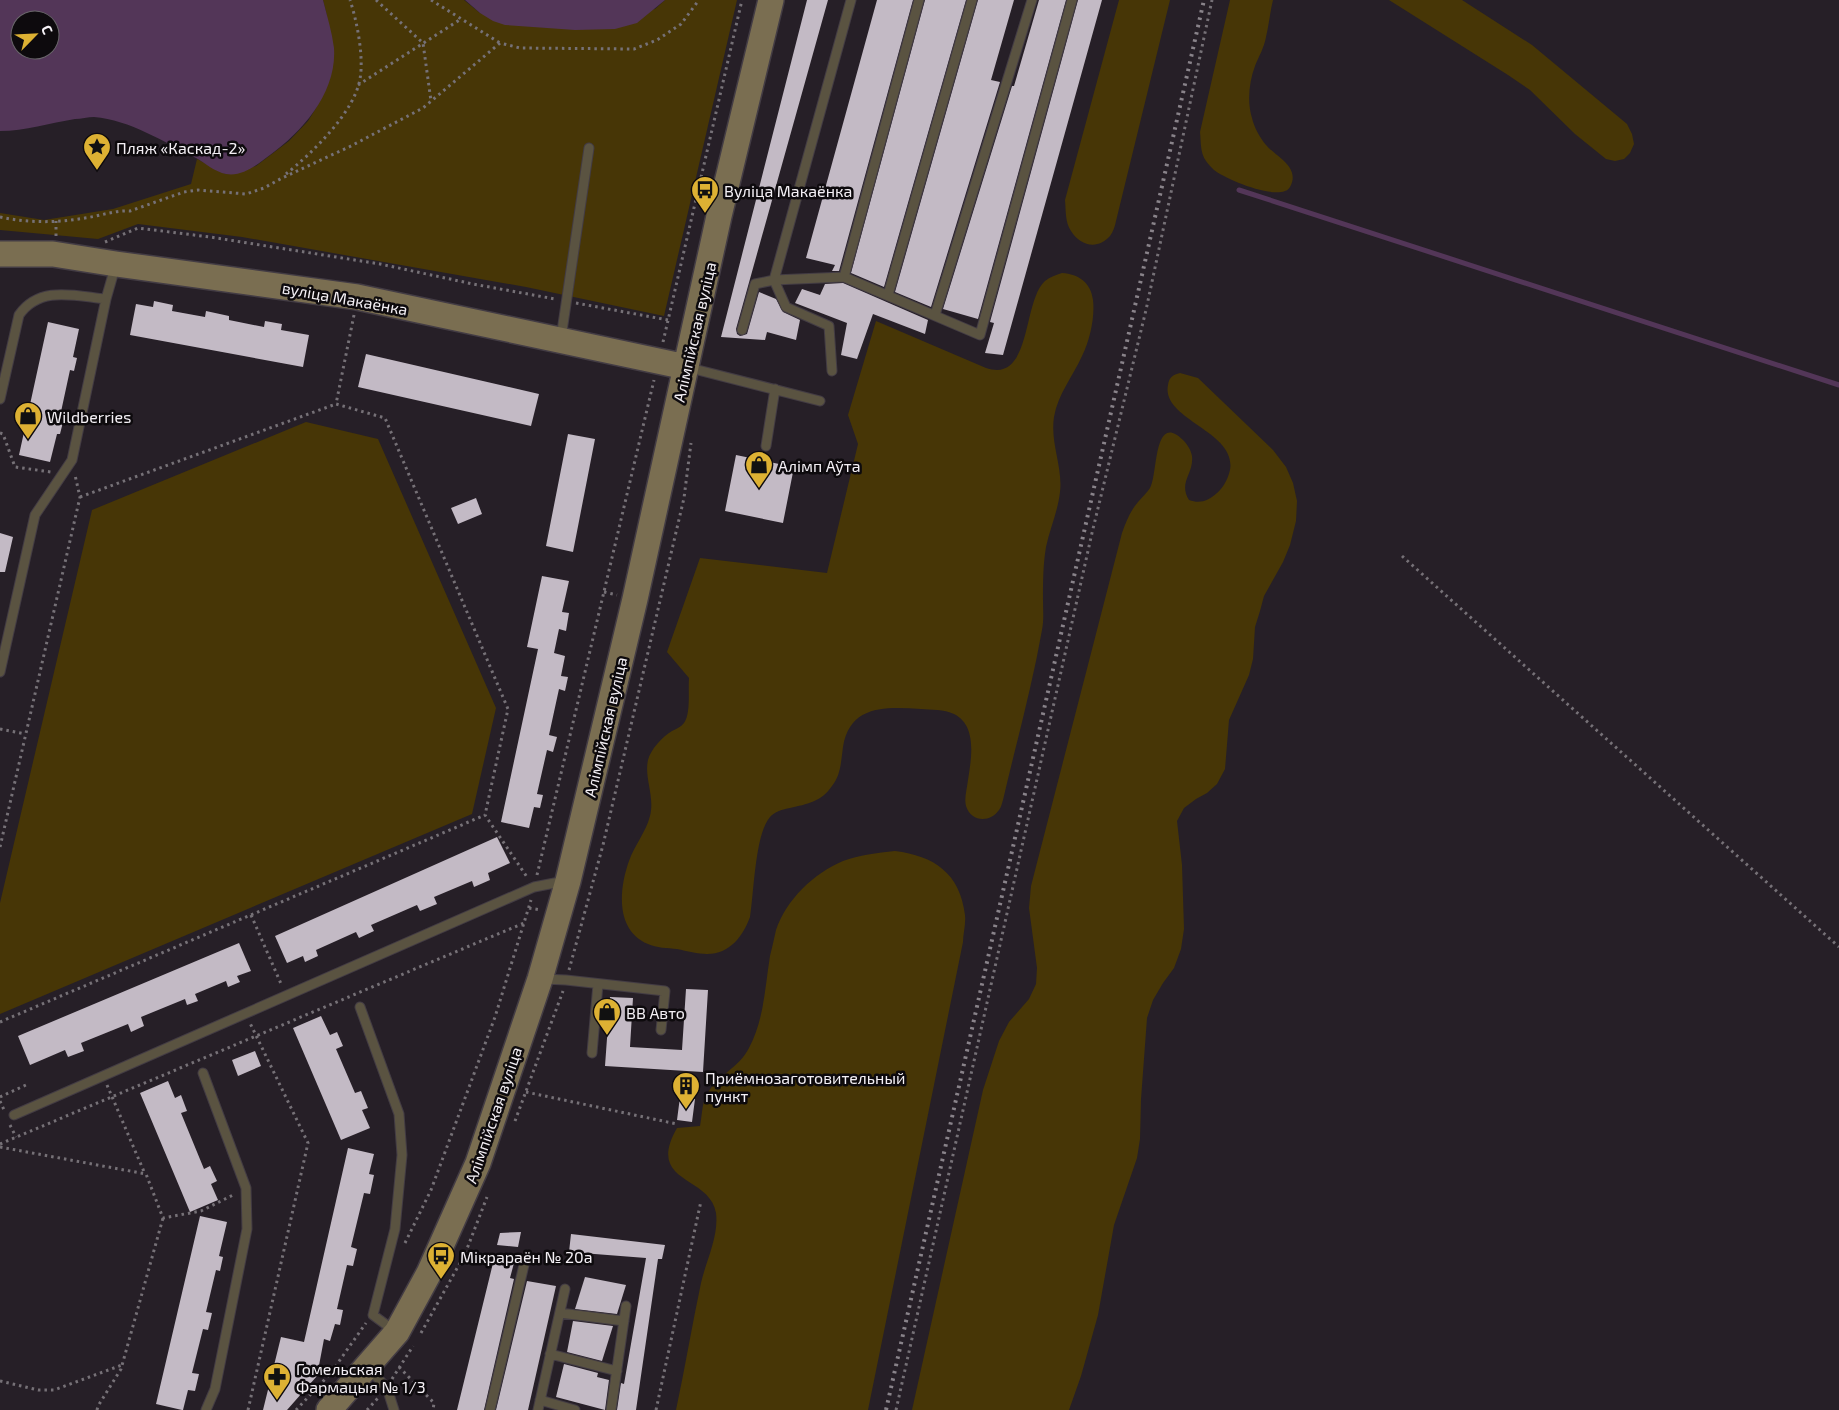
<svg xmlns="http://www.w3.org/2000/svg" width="1839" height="1410" font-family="'Exo 2',sans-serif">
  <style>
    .green { fill: #473606 }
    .water { fill: #533658; fill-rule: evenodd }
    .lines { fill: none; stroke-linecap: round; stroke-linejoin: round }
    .stream { stroke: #533658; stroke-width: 5 }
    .building { fill: #c3bac5 }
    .lane-casing { stroke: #433c44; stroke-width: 11 }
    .secondary-casing { stroke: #433c44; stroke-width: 28 }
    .path { stroke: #767177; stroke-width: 3; stroke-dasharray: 2.5 4; stroke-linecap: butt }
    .lane { stroke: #5a5341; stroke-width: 9 }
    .secondary { stroke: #7a6e51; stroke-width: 25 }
    .rail { stroke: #89838a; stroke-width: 4; stroke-dasharray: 2.5 5; stroke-linecap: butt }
    .labels { text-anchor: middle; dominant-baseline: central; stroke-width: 5; stroke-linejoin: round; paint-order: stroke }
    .poi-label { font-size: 16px; fill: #f4f0f5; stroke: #0d0a0d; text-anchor: start }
    .street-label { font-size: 16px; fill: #f4f0f5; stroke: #0d0a0d }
  </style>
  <rect width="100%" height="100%" fill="#261f27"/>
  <path class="green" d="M323 0H464L480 13 528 26 552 28 655 9 665 0H737L664 316 526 287 242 237 138 224 98 239 0 230V213L44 220 113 209 191 184 197 159 226 174 256 166 289 141 308 121 316 108 330 79 327 16Z
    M1119 0H1170L1116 221C1115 226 1113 232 1110 236 1098 250 1080 246 1071 231 1065 222 1066 211 1065 200Z
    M1230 0H1273C1270 12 1269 25 1266 37 1264 48 1259 56 1255 66 1249 82 1247 102 1252 118 1254 127 1260 138 1266 145 1276 157 1301 167 1290 187 1281 203 1225 179 1214 170 1211 167 1208 164 1206 161 1200 153 1201 141 1200 132Z
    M1389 0H1462L1532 45 1627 124 1632 134 1634 144 1630 153 1624 159 1615 161 1606 159 1575 134 1530 90 1508 75Z
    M1062 273C1079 274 1091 283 1093 300 1095 317 1090 340 1082 356 1073 376 1058 394 1054 417 1050 443 1063 467 1060 492 1058 511 1050 528 1046 547 1043 565 1043 582 1043 600 1043 610 1044 620 1042 630 1032 687 1016 744 1003 800 1002 803 1001 808 999 810 990 823 971 822 966 806 964 798 967 789 968 780 971 760 978 726 954 714 944 709 931 710 921 709 887 707 850 704 843 747 841 761 841 775 832 786 821 802 807 804 790 808 783 809 774 812 770 817 755 834 754 893 750 917 743 936 730 954 707 954 698 954 687 951 677 949 668 948 656 948 648 944 615 930 619 889 629 861 634 846 646 832 650 816 655 796 644 778 648 760 651 749 662 737 672 731 676 729 681 727 684 723 691 713 688 691 689 678L667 652 700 558 827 573 858 444 848 415 876 321 986 368C989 369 994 370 997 370 1031 369 1024 300 1045 281 1050 277 1056 275 1062 273Z
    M1180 373 1198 378 1273 450 1286 467 1293 483 1297 501 1296 521 1290 545 1283 562 1264 596 1260 611 1255 627 1253 659 1249 675 1229 720 1225 769 1217 784 1207 793 1196 799 1184 808 1177 821 1182 865 1184 929 1181 949 1174 968 1163 983 1153 1000 1147 1018 1141 1099 1140 1139 1137 1158 1114 1225 1098 1315 1081 1376 1069 1410H912L983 1090 999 1041 1009 1022 1029 999 1036 984 1037 968 1029 908 1031 886 1122 533C1126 522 1130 511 1138 502 1142 497 1147 493 1150 488 1158 475 1153 411 1183 440 1187 444 1191 450 1192 456 1194 474 1178 482 1189 500 1200 504 1208 501 1217 493 1223 488 1228 479 1230 470 1237 431 1161 420 1168 385 1169 377 1173 375 1180 373Z
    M306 422 378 439 496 708 472 814 0 1014V903L92 510Z
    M895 851C934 856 960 873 965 915 966 924 963 934 963 942L868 1410H676C685 1368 692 1325 701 1283 706 1261 719 1236 716 1213 710 1175 645 1184 677 1128L700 1126C702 1116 702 1104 706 1096 716 1076 739 1068 749 1048 764 1020 765 987 770 956 772 948 774 939 776 930 786 900 814 873 843 861 859 855 877 853 895 851Z"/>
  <path class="water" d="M0 0H323C327 16 332 32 334 48 337 92 303 131 270 155 258 164 243 177 226 174 215 172 205 163 196 158 164 142 130 120 94 117 88 117 81 119 75 119 50 123 25 131 0 131ZM20 20H50V50H20Z
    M465 0H665L637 23 615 29 575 30 505 25 493 21 480 13Z"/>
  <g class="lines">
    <path class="stream" d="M1239 190 1839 385"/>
  </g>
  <path class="building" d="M807 0H828L736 329 737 334 740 336 747 334 759 292 776 299 783 312 800 320 796 340 767 332 765 340 721 337Z
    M877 0H913L839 271H832L835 265 806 258Z
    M925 0H966L884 287 851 273Z
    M978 0H1014L991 80 1000 82 931 307 895 292Z
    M1039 0H1066L978 319 943 309 1012 86H1014Z
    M1078 0H1102L1003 355 985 353 994 323 990 322Z
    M843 283 928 320 925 334 873 314 857 359 841 355 847 323 795 303 802 289 820 295 825 284Z
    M154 301 173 305 172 311 205 317 206 311 229 316V320L264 327 265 321 282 324 281 330 309 335 303 367 130 335 136 304 153 307Z
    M48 322 79 329 73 357 77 358 74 371 70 370 59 421 63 422 60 434H57L50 462 19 455Z
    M366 354 539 394 531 426 358 387Z
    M568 434 595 439 573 552 546 546Z
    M736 455 794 467 783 523 725 511Z
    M476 498 482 514 458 524 451 508Z
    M0 533 13 537 5 572H0Z
    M542 576 569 581 562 612 569 613 566 631 559 629 554 653 565 656 561 676 568 677 565 691 559 689 549 735 557 737 553 752 547 750 537 794 543 795 540 808 534 807 529 828 501 822 538 649 527 647Z
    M497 837 510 863 488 873 490 880 474 887 472 881 434 897 437 904 420 911 417 905 371 925 374 931 359 938 356 932 316 950 318 956 305 962 303 956 287 963 275 936Z
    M239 943 251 971 237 976 240 982 228 987 226 981 195 994 198 1001 187 1005 185 999 141 1017 144 1026 131 1032 128 1024 81 1043 84 1051 68 1057 65 1050 30 1065 18 1036Z
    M686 989 708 990 703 1072 605 1066 610 997 633 998 630 1047 682 1050Z
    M321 1016 330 1035 337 1032 343 1046 336 1049 355 1093 361 1091 368 1108 362 1110 370 1128 341 1140 293 1028Z
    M255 1051 261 1066 238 1076 232 1060Z
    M168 1081 175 1098 181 1095 187 1111 181 1113 204 1169 210 1166 217 1181 211 1184 218 1200 190 1212 140 1093Z
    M680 1097 695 1099 692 1122 677 1120Z
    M348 1148 374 1154 369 1174 374 1175 370 1194 364 1193 351 1247 357 1249 353 1266 347 1265 337 1309 343 1310 340 1325 335 1324 330 1341 324 1339 317 1376 287 1410H263L281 1337 304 1342Z
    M200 1216 227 1222 219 1256 223 1257 220 1271 216 1270 206 1312 212 1313 208 1330 203 1329 192 1373 199 1374 195 1391 188 1390 183 1410H182L156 1404Z
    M521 1232 518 1247 497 1245 500 1233Z
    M571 1234 665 1245 662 1259H658L636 1410H617L621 1383 624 1384 646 1258 569 1252Z
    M494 1259 514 1263 510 1278 514 1279 484 1410H457Z
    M585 1277 626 1285 617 1314 575 1309Z
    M527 1281 556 1286 528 1410H496Z
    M573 1321 613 1326 602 1361 567 1352Z
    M564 1364 598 1373 597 1377 609 1380 605 1410 556 1397Z"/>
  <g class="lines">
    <defs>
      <path id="lane" d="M844 277 919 0
        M888 295 972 0
        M935 315 1032 0
        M742 330 755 284 774 280 844 277 980 335 1072 0
        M561 338 589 148
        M686 367 820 401
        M832 371 829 326 786 307 774 280 851 0
        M0 399 19 315C40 285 75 296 106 299
        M766 446 775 389
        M0 672 35 515 72 460 106 299 116 264
        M543 979 566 980 665 991 661 1030
        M360 1007 399 1114 402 1155 395 1229 373 1315 396 1332
        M592 1053 598 984
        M203 1073 246 1188 247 1229 215 1389 206 1410
        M14 1115 534 887 565 881
        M560 1313 624 1321
        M550 1354 617 1371
        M368 1368 387 1388 394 1410
        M540 1400 575 1410
        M490 1410 524 1265
        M538 1410 565 1289
        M611 1410 626 1306"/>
      <path id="secondary" d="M0 254H53L116 264 357 297 686 367
        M329 1410 397 1332 429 1273 478 1163 540 979 568 881 635 599 719 216 771 0"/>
    </defs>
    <use href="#lane" class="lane-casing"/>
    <use href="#secondary" class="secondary-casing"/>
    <path class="path" d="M376 0 423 43 431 101
      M431 0 500 43
      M358 85 461 19
      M286 174C312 153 354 113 360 79 364 57 357 21 350 0
      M0 217C28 223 56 223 85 218 100 216 115 210 130 211L184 192 198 190 246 194 264 188 282 178 349 147 423 108 500 43 520 48 634 49 657 40 681 24 699 0
      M56 236V221
      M105 242 138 228 210 237 380 264 473 284 555 299
      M576 303 668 320
      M354 315 336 404 385 418 508 709 485 815 527 877
      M663 342 742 0
      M0 433 3 434 15 467 51 472
      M80 497 336 404
      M1402 556 1839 947
      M604 592 617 595
      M0 729 25 734
      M0 847 80 497 75 475
      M537 875 654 380
      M529 908 541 910
      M251 915 282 986
      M569 970 603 845 684 498 691 443
      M0 1022 485 815
      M107 1085 145 1174
      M526 1092 677 1124
      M0 1097 28 1084
      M0 1101 4 1110
      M515 1121 563 991
      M10 1125 16 1137
      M0 1144 524 923
      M0 1147 146 1174 163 1218 201 1211 235 1194
      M405 1243 431 1190 495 1017 531 900
      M421 1333 465 1254 487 1197
      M399 1367 434 1403 433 1410
      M392 1379 413 1346
      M0 1381 38 1390H54L122 1365
      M97 1410 98 1406 121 1369 163 1218
      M248 1410 308 1143 250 1023
      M296 1410 330 1374 366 1323
      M367 1410 378 1398
      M656 1410 701 1201
      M896 1410 1092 533 1146 310 1212 0"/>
    <use href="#lane" class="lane"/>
    <use href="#secondary" class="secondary"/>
    <path class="rail" d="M886 1410 1204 0"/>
  </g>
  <defs>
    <symbol id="sight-pin" viewBox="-11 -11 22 30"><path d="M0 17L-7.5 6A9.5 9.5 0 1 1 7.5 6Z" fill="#ddb133" stroke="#0d0a0d"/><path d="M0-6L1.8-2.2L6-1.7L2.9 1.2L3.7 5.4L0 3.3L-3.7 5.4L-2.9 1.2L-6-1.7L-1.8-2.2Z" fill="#111"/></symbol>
    <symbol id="bus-pin" viewBox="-11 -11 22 30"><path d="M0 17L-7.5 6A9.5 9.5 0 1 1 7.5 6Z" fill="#ddb133" stroke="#0d0a0d"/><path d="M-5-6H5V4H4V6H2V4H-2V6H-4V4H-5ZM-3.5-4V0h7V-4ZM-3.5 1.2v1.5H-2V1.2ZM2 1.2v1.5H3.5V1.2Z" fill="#111"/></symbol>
    <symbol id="shop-pin" viewBox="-11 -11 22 30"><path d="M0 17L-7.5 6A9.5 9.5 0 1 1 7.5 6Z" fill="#ddb133" stroke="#0d0a0d"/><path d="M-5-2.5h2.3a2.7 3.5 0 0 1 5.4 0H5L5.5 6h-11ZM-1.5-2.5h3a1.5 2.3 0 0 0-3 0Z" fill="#111"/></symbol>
    <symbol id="building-pin" viewBox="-11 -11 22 30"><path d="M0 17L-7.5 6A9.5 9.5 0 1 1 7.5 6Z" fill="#ddb133" stroke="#0d0a0d"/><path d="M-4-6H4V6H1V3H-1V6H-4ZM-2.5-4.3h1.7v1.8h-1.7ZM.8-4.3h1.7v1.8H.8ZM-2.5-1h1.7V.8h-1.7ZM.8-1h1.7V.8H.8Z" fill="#111"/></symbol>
    <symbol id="pharmacy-pin" viewBox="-11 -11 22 30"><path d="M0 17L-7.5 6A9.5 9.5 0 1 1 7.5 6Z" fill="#ddb133" stroke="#0d0a0d"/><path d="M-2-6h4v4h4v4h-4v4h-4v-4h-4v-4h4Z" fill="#111"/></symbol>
  </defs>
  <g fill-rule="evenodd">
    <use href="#sight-pin" x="81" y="131" width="32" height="43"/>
    <use href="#bus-pin" x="689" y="174" width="32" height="43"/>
    <use href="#shop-pin" x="12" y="400" width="32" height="43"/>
    <use href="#shop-pin" x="743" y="449" width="32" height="43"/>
    <use href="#shop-pin" x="591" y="996" width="32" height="43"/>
    <use href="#building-pin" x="670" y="1070" width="32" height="43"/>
    <use href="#bus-pin" x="425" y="1240" width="32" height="43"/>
    <use href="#pharmacy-pin" x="261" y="1361" width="32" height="43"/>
  </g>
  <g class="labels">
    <g class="poi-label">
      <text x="116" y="147">Пляж «Каскад-2»</text>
      <text x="724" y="190">Вуліца Макаёнка</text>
      <text x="47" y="416">Wildberries</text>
      <text x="778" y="465">Алімп Аўта</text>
      <text x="626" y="1012">ВВ Авто</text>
      <text x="705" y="1077">Приёмнозаготовительный<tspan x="705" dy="18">пункт</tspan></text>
      <text x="460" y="1256">Мікрараён № 20а</text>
      <text x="296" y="1368">Гомельская<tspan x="296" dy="18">Фармацыя № 1/3</tspan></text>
    </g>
    <g class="street-label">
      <text transform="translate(345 298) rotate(10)">вуліца Макаёнка</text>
      <text transform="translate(694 332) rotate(-77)">Алімпійская вуліца</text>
      <text transform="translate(605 727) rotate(-77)">Алімпійская вуліца</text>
      <text transform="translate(493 1115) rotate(-71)">Алімпійская вуліца</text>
    </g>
  </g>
  <g transform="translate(35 35) rotate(66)"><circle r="24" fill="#0d0a0d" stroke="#69666a"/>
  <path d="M0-4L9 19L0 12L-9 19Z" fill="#ddb133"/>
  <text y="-8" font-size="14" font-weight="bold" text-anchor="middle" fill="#f4f0f5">С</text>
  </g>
</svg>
